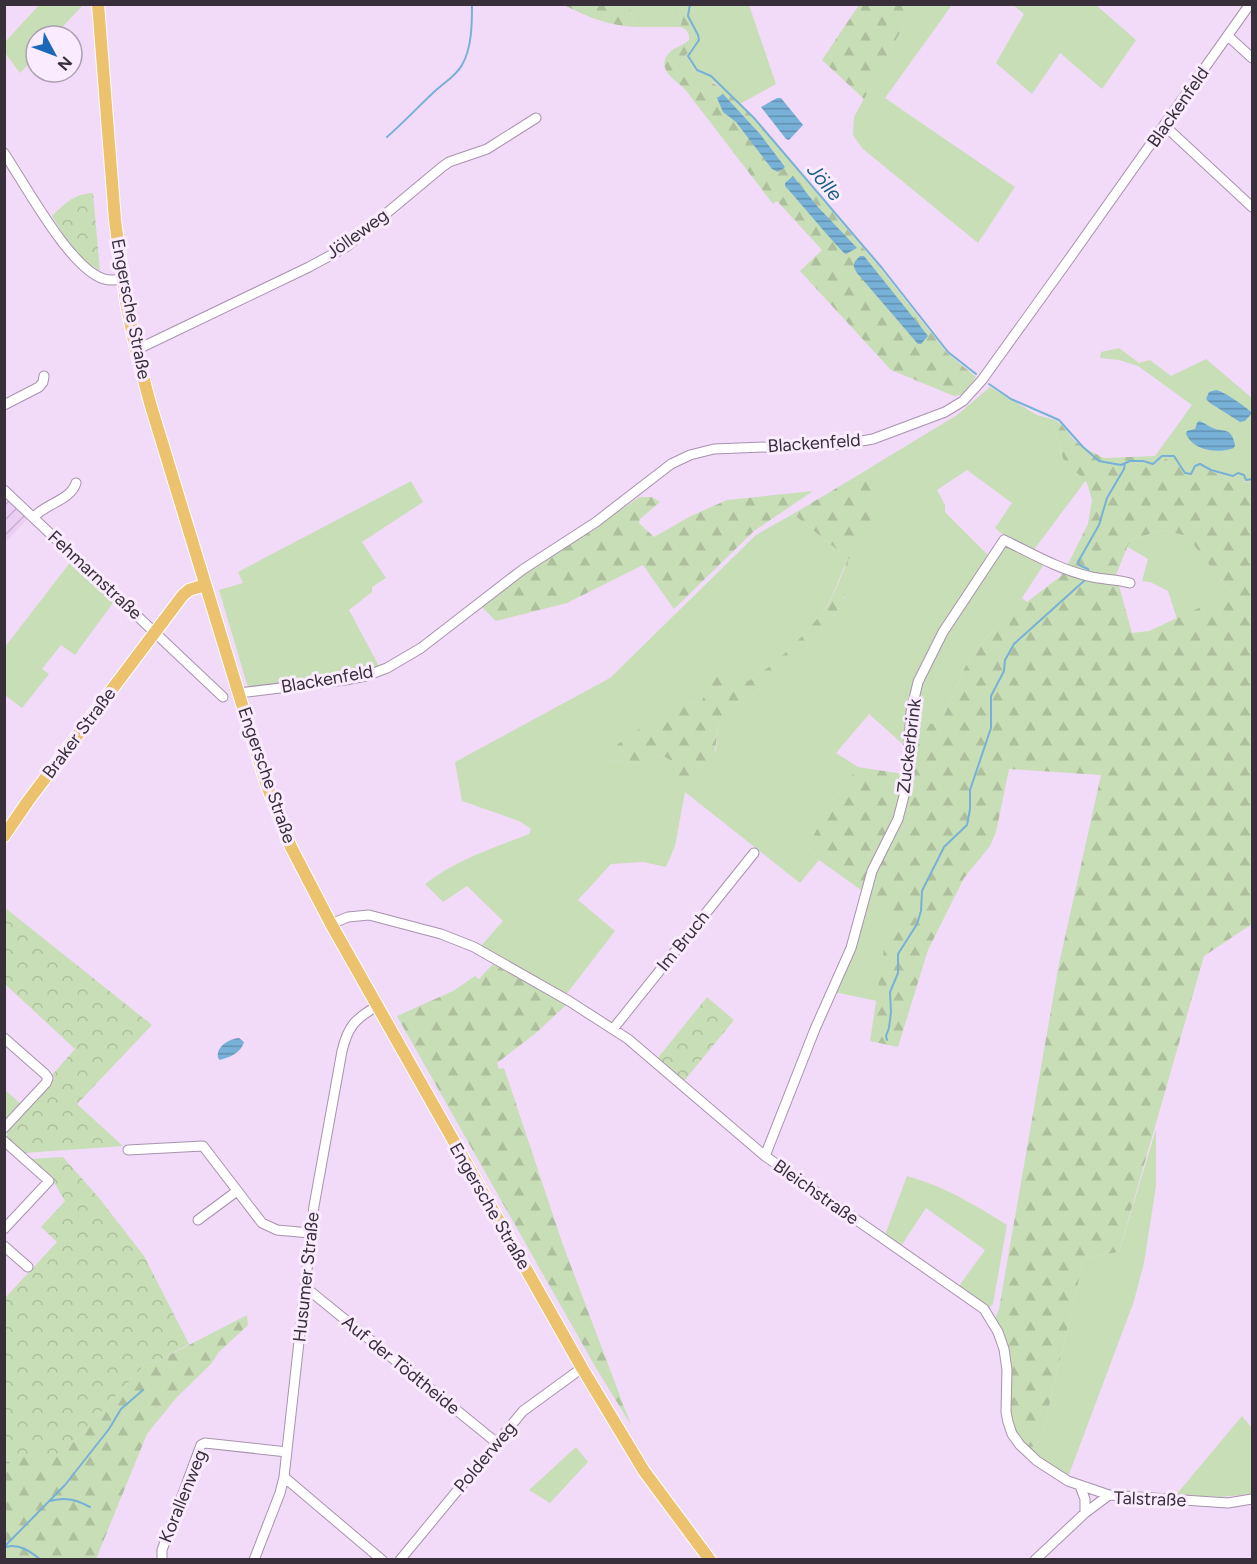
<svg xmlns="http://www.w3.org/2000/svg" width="1257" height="1564" font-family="Figtree,sans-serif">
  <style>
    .industrial { fill: url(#industrial-furrows) }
    .grass { fill: #c8deb6; fill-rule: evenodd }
    .forest { fill: url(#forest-firs); fill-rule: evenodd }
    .park { fill: url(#park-crowns) }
    .water { fill: url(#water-rules) }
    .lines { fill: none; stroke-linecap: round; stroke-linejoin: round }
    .stream { stroke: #77b1d7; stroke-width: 2 }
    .minor-casing { stroke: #a892ae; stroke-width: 11 }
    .major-casing { stroke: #fff; stroke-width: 14 }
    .minor { stroke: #fff; stroke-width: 9 }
    .major { stroke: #edc26f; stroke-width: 12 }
    .labels { text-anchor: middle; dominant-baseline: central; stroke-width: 6; stroke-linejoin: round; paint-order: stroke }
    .street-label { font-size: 18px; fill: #382f3b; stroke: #faecfe }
    .water-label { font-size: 20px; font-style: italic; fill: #1a5e83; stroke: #faecfe }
  </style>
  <defs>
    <pattern id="industrial-furrows" width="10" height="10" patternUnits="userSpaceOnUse" patternTransform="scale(1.5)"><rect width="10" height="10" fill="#eacef3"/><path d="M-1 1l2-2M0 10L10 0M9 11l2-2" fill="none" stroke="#c9b1d1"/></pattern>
    <pattern id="forest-firs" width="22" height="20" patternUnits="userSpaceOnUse" patternTransform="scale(1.5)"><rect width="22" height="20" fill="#c8deb6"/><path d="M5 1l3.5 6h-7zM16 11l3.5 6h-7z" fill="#adbf9d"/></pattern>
    <pattern id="park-crowns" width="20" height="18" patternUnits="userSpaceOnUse" patternTransform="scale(1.5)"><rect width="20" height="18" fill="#c8deb6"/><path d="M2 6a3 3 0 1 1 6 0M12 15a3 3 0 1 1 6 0" fill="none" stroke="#adbf9d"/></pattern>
    <pattern id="water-rules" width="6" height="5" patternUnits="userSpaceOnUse" patternTransform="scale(1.5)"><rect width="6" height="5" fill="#77b1d7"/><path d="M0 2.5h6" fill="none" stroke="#6390b0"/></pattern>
  </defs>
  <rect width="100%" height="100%" fill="#f2dbf9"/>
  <path class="industrial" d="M4 497 28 518 5 543H4Z"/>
  <path class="grass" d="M39 5H83L54 36H36V56L20 73 5 53V42Z
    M629 5H678L682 21 680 27H636Z
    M689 5H749L776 84 738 105C730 96 706 73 696 72L686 55 696 43 697 35C687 25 686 18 689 5Z
    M915 5H952L885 98 1015 187 978 243 863 149 853 135 854 117Z
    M1013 5H1096L1136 40 1102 89 1060 53 1032 94 996 63 1024 14Z
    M1119 348 1139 363 1150 360 1171 376 1206 359 1252 398V482C1240 482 1211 473 1200 467L1196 468 1191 476 1184 474 1180 466 1159 465 1155 456 1192 405 1138 366 1119 360 1100 358 1101 352Z
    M990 387 1037 415 1055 420 1053 422 1063 459 1086 480 1033 551 1044 564 1022 598 970 656 940 725 906 747 869 714 836 753 858 767 828 808 807 848 819 860 800 883 685 792 675 846 666 867 643 862 611 864 578 900 615 931 565 996 481 946 503 921 467 886 443 902 425 884C456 860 493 848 529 834L531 829 519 821 462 801 455 762 610 678 756 535 793 514 849 559 873 482 850 480 957 415ZM967 470 1012 503 995 528 1006 537 990 557 945 512V505L937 490ZM847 562 844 603 812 642 760 689 718 723 716 751 672 761 661 755 643 764 610 760 686 703 701 702 716 676 729 675 748 681C777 665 813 629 830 600 837 588 840 573 847 562Z
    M411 481 423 502 362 542 386 578 372 587V592L349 610 379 666 365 672 250 688 247 684 219 590 243 583 238 572Z
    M1163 530 1187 536 1231 593 1177 619 1168 591 1150 582 1142 581 1148 559 1126 546 1130 540Z
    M72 560 115 600 75 655 61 645 42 669 49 674 22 708 5 695V647Z
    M867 899 890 916 877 1001 834 992Z
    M4 1089 22 1105 4 1123Z
    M1156 1129V1186L1144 1263 1134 1301 1068 1477 1028 1450 1041 1440 1084 1258 1119 1252Z
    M907 1176C946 1187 973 1204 1007 1225L993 1304 989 1308 959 1286 985 1250 926 1208 901 1246 885 1235Z
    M1242 1416 1252 1428V1494L1221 1497 1176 1495Z
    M576 1447 588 1462 550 1503 529 1490Z"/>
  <path class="forest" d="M564 5H629L636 27C610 26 587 17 564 5Z
    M678 5H689C686 18 688 25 697 35L696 43 686 55 695 71 710 77 713 83 727 92 753 118 881 269 947 353 976 377 962 395 954 396 891 370 800 271 822 250 777 201 773 204 684 88C673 79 656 68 669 53 674 47 683 46 689 40 690 33 686 28 680 27L682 21Z
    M859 5H915L864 99 822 60Z
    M1055 420C1064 425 1068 434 1075 441 1081 446 1097 455 1104 458L1155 456 1159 464 1167 458 1175 460C1181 466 1183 475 1192 475L1196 467 1200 466C1207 470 1226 478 1233 478 1236 477 1239 476 1242 476L1245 482H1252V924L1204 956 1119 1252 1084 1258 1041 1440 1028 1450 1015 1433 1010 1421 995 1319 999 1309 1059 964 1101 775 1009 769 996 832 990 846 964 878 928 950 898 1047 870 1041 889 916 867 899 861 890 819 860 807 848 828 808 858 767 903 774 907 720 940 725 970 656 1022 598 1027 602 1061 576 1067 566 1088 524 1092 500 1087 483 1063 459 1053 422ZM1163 530 1187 536 1231 593 1149 631 1132 633 1116 575 1130 540Z
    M850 480 873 481 878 517 849 559 793 514Z
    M813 491 754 531 674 609 643 565 567 603 496 621 482 607 524 574 640 497H652L660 502 640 519 639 523 654 537 691 516 727 500Z
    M848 560 844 603 812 642 760 689 718 723C715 756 715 776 678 786L672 761 661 755 643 764 609 760 618 744 667 709 686 703 701 702 716 675H729L738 672 748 681C775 667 816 625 831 599 838 587 842 572 848 560Z
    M493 964 566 1005 536 1033 497 1063 499 1069 504 1068 563 1245 631 1425 596 1368 397 1016 453 991 475 976 479 979Z
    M247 1315 248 1325 219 1352 211 1364 177 1397 147 1434 96 1559 5 1560V1467L20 1455 65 1451 147 1362 154 1363Z"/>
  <path class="park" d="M93 193 100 271C77 257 65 238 52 216 66 203 73 194 93 193Z
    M4 907 152 1025 77 1104 123 1146 24 1153 7 1138V1131L55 1078 52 1075 75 1049 5 984Z
    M707 997 734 1020 684 1081 657 1059Z
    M63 1157 99 1198 144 1256 189 1344 154 1363 147 1362 65 1451 51 1458 35 1462 20 1455 5 1467 4 1299 57 1242 41 1227 65 1201 52 1179 30 1159Z"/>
  <path class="water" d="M723 94 760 134 785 167 778 172 772 169 736 122 723 112 717 98Z
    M777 98H781L803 125 789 140 786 139 761 107Z
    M793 176 817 206 857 248 846 254 844 253C823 231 805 208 785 186V183Z
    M860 256H864L928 336 921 344H918L857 273C852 265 853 263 860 256Z
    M1216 390C1225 392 1245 406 1252 413L1245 421 1240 422 1210 403 1206 399 1209 392Z
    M1199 421C1205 423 1208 426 1213 428 1224 433 1231 426 1235 445L1234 448C1218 454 1193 451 1186 434L1187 431 1195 429 1197 423Z
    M239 1038 244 1042C241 1053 230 1057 220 1060L218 1058C216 1047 228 1039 239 1038Z"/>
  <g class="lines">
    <path class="stream" d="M690 4 688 16 698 35 699 40 688 56 697 70 711 76 754 118 882 268 948 352 976 374
      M387 137C404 122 419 106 435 91 445 82 456 76 462 65 472 48 472 23 472 4
      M989 384 1011 399 1059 420 1083 447 1099 461 1121 465 1130 461H1143L1153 464 1162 456H1174L1185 473 1191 474 1195 466 1200 464 1211 470 1233 476 1238 473 1244 475 1246 480 1252 479
      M1089 574 1088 569 1079 565 1078 562 1099 525 1107 498 1124 469 1125 463
      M887 1040 886 1036 889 1028 891 1012 890 992 898 973V954L917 924 921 911 922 891 944 847 967 825 970 809V790L991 728V696L1004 671 1005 660 1014 644 1085 580
      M50 1501C65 1497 75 1499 90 1507
      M4 1547 65 1485 109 1429 121 1409 143 1390
      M6 1547C19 1543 31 1552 41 1560"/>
    <defs>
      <path id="minor" d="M1228 36 1252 58
        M1165 126 1252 207
        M4 153C25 184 70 269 104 279 110 281 116 280 123 279
        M136 350 309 267 346 247 442 167 449 162 487 149 536 118
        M4 405 39 387 43 382 44 376
        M4 490 223 697
        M34 517C45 504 71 500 76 483
        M239 693 345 680 366 676 387 668 421 648 522 570 596 522 671 464 690 455 714 449 845 444 873 439 945 412 963 401 982 380 1067 262 1250 4
        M331 924 348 917 369 915 441 934 474 947 569 1001 628 1039 765 1156 984 1309 998 1332 1004 1349 1007 1370 1006 1412 1008 1422 1012 1434 1020 1445 1037 1461 1068 1481 1109 1495 1228 1503 1252 1499
        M613 1029 754 853
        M4 1038 45 1074 48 1078 46 1083 4 1128
        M4 1141 49 1181 4 1229
        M128 1150 203 1146 262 1223 277 1230 310 1233
        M765 1156 815 1029 851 948 872 871 898 819 906 788 911 712 918 682 943 632 1004 540C1031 553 1058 569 1088 576 1102 580 1116 579 1130 583
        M198 1220 237 1191
        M4 1246 28 1267
        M305 1287 497 1443
        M284 1477 382 1560
        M1080 1486 1085 1499V1513
        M162 1560V1550L201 1445 205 1443 287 1452
        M254 1560 280 1493 284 1477 314 1206 342 1051C348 1026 355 1019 377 1006
        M400 1560 523 1411 582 1368
        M1035 1560 1085 1513 1109 1495"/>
      <path id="major" d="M98 4 115 220 126 302 136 350 150 403 266 783 291 847 331 924 582 1368 644 1471 710 1560
        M4 836 28 801 183 595 189 590 205 585"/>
    </defs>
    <use href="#minor" class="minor-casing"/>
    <use href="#major" class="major-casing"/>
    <use href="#minor" class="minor"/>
    <use href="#major" class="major"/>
  </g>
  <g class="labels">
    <g class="street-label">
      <text transform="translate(1178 107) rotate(-55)">Blackenfeld</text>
      <text transform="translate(357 234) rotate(-36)">Jölleweg</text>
      <text transform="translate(131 309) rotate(79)">Engersche Straße</text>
      <text transform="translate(814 443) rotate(-4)">Blackenfeld</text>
      <text transform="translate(95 575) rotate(43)">Fehmarnstraße</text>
      <text transform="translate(327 679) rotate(-10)">Blackenfeld</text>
      <text transform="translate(79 733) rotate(-53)">Braker Straße</text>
      <text transform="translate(909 746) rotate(-83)">Zuckerbrink</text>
      <text transform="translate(267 775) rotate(71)">Engersche Straße</text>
      <text transform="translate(683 941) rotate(-51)">Im Bruch</text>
      <text transform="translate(816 1192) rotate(35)">Bleichstraße</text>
      <text transform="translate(490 1206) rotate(60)">Engersche Straße</text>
      <text transform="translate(306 1277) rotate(-84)">Husumer Straße</text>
      <text transform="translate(401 1365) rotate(39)">Auf der Tödtheide</text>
      <text transform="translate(485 1457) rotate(-50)">Polderweg</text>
      <text transform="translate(183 1496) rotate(-68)">Korallenweg</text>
      <text transform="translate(1150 1499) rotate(2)">Talstraße</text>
    </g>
    <g class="water-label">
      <text transform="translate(825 182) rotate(50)">Jölle</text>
    </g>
  </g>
  <rect width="1257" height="1564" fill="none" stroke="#382f3b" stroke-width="12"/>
  <g transform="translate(54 54) rotate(131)"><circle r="28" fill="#faecfe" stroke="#aca0b0" stroke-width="1.5"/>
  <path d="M0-4.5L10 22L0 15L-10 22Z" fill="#1a68b7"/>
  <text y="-9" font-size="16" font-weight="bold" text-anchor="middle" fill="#382f3b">N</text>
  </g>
</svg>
